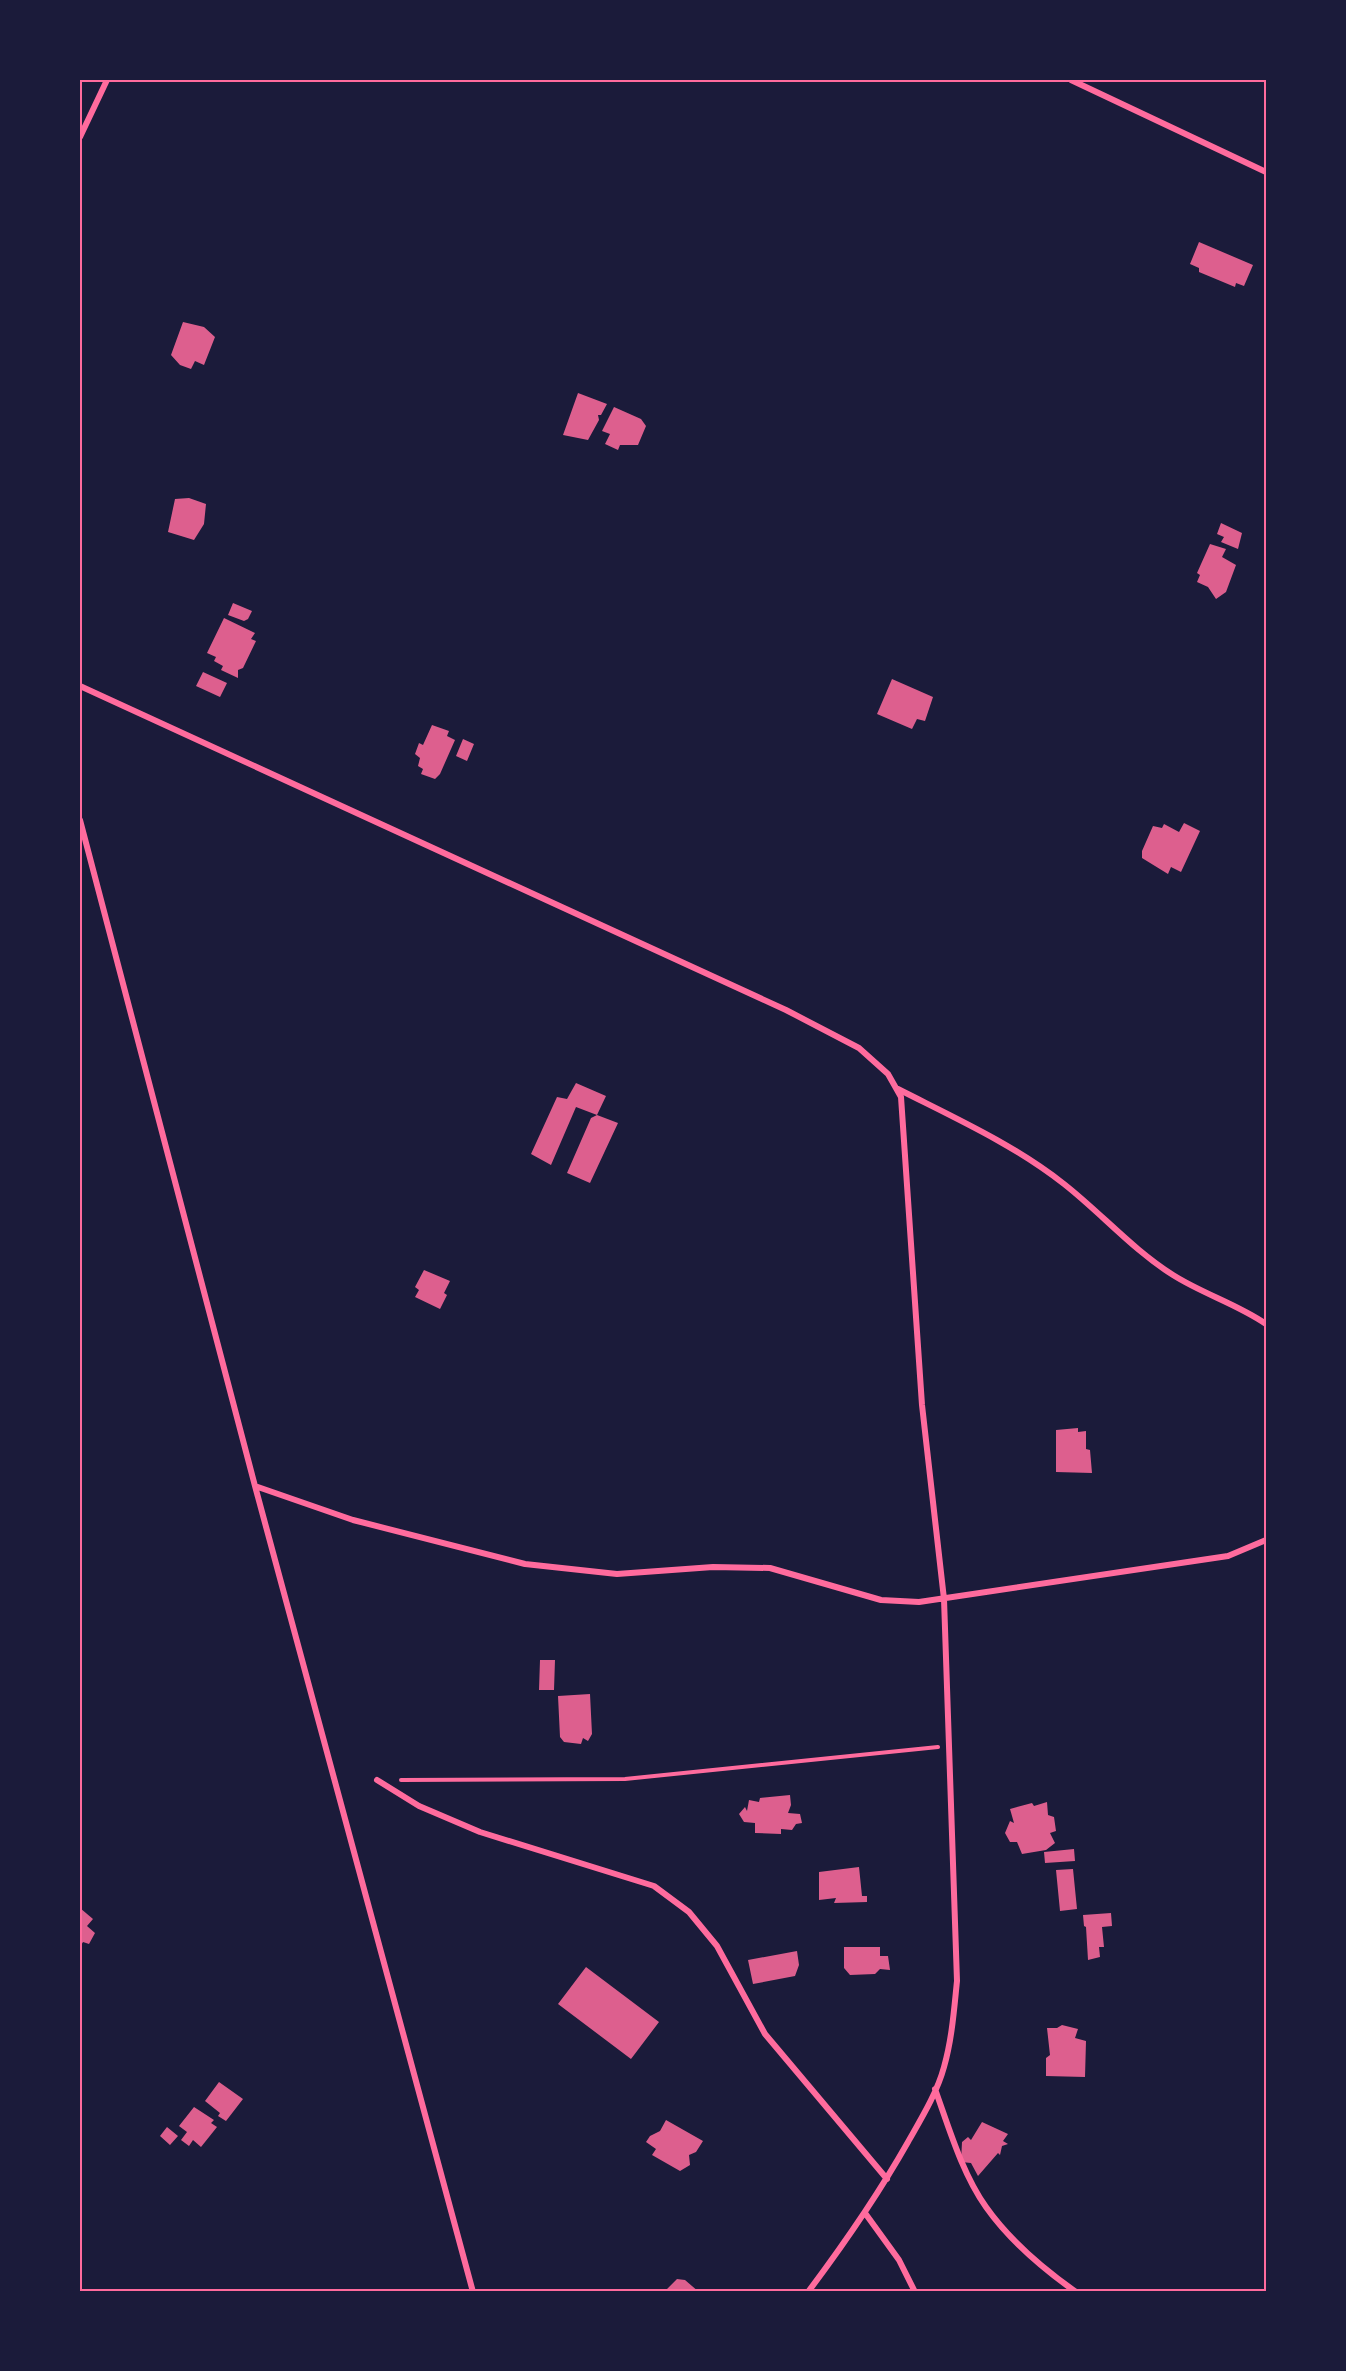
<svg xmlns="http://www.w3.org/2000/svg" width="1346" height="2371" font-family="Commissioner,sans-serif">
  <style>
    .building { fill: #dd5f8e }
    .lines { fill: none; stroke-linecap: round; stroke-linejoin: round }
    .path { stroke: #ff6b9d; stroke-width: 4 }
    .minor { stroke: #ff6b9d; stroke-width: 6 }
    .neatline { fill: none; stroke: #ff6b9d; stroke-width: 2 }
  </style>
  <rect width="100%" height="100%" fill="#1b1b3a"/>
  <path class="building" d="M1199 242 1253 265 1244 286 1236 283 1235 287 1199 272V268L1190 264Z
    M183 322 204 327 215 337 204 365 195 361 191 369 180 365 171 355Z
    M578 393 607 404 601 415H598L599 420 588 440 563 435Z
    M614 407 641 419 646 426 638 445H620L618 450 605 444 610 434 602 431Z
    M189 498 206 504 204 524 194 540 168 532 175 499Z
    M1221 523 1242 533 1238 549 1221 542 1224 537 1217 534Z
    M1210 544 1226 549 1222 557 1236 565 1226 592 1216 599 1208 587 1197 582 1200 575 1197 573Z
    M233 603 252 611 248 619 244 621 228 615Z
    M224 618 255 633 251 639 256 641 243 668 238 670V678L221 670 223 666 214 661 216 657 207 653Z
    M203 672 227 683 220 697 196 686Z
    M892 679 933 697 925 721 917 719 912 729 877 714Z
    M432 725 449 731 447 736 455 740 440 774 435 779 421 774 423 769 418 766 420 758 415 754 419 743 423 745Z
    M463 739 474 744 467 761 456 756Z
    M1184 823 1200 831 1181 872 1171 867 1168 874 1142 858V851L1153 826 1162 828 1164 824 1179 832Z
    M576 1083 606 1096 597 1115 576 1107 551 1165 531 1154 557 1097 567 1099Z
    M597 1115 618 1123 590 1183 567 1173 591 1118Z
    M424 1270 450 1281 444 1293 447 1295 440 1309 415 1297 419 1290 415 1287Z
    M1078 1428V1432L1086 1431V1449L1090 1450 1092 1473 1056 1472V1430Z
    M540 1660H555L554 1690H539Z
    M590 1694 592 1734 588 1741 583 1738 581 1744 564 1742 560 1737 558 1696Z
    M790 1795 791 1805 788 1813 800 1814 802 1823 796 1824 792 1830 781 1829V1834L755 1833V1823L744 1822 739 1814 745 1807 747 1811 749 1800 759 1802 760 1798Z
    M1047 1802 1048 1815 1054 1817 1056 1831 1050 1833 1055 1843 1046 1850 1022 1854 1017 1842H1010L1005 1833 1010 1821 1014 1823 1010 1809 1032 1803 1034 1806Z
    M1074 1849 1075 1861 1045 1863 1044 1852Z
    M859 1867 862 1896H867V1902L834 1903 836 1898 819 1900V1872Z
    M1073 1869 1077 1909 1060 1911 1056 1870Z
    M80 1908 93 1919 87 1926 95 1933 89 1944 83 1942 80 1947Z
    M1111 1913 1112 1926 1102 1927 1104 1947H1099L1100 1957 1088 1960 1086 1927 1084 1926 1083 1915Z
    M844 1947H880V1956H888L890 1970 880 1969 875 1974 850 1975 844 1968Z
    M797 1951 799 1965 795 1976 753 1984 748 1960Z
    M586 1967 659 2022 631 2059 558 2004Z
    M1062 2025 1078 2029 1075 2038 1086 2041 1085 2077 1046 2076V2058L1050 2055 1047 2028H1057Z
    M219 2082 243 2099 226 2121 218 2116 220 2113 205 2101Z
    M194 2107 214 2120 211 2123 217 2127 201 2147 193 2140 189 2146 181 2140 187 2132 179 2126Z
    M666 2120 703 2141 696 2152 689 2155 690 2165 680 2171 652 2155 656 2149 646 2142 650 2136 660 2131Z
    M982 2122 1008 2134 1003 2141 1008 2144 1002 2146 1000 2155 998 2153 978 2176 971 2163 961 2162 962 2142 968 2137 971 2140Z
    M167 2127 178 2136 170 2145 160 2136Z
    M677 2279 685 2280 699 2292H664Z"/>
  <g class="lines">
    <path class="path" d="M401 1780 625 1779 938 1747"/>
    <path class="minor" d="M1071 80 1266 172
      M80 137 107 80
      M80 686 786 1010 859 1048 888 1074 901 1097 922 1405 944 1599 957 1981C954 2010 952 2039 944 2067 937 2093 921 2119 908 2142 878 2195 844 2244 808 2292
      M80 820 255 1486 473 2292
      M898 1089C955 1118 1013 1144 1064 1184 1101 1213 1133 1250 1173 1275 1203 1294 1237 1304 1266 1324
      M255 1486 353 1520 525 1564 617 1574 713 1567 770 1568 881 1600 919 1602 1228 1556 1266 1540
      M377 1780 419 1806 480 1832 654 1886 689 1912 717 1946 765 2034 887 2179
      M935 2089C949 2128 962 2173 986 2207 1010 2241 1042 2268 1076 2292
      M865 2213 899 2260 915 2292"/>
  </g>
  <rect width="1346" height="2371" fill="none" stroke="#1b1b3a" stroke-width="162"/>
  <rect x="81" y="81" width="1184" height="2209" class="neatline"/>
</svg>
